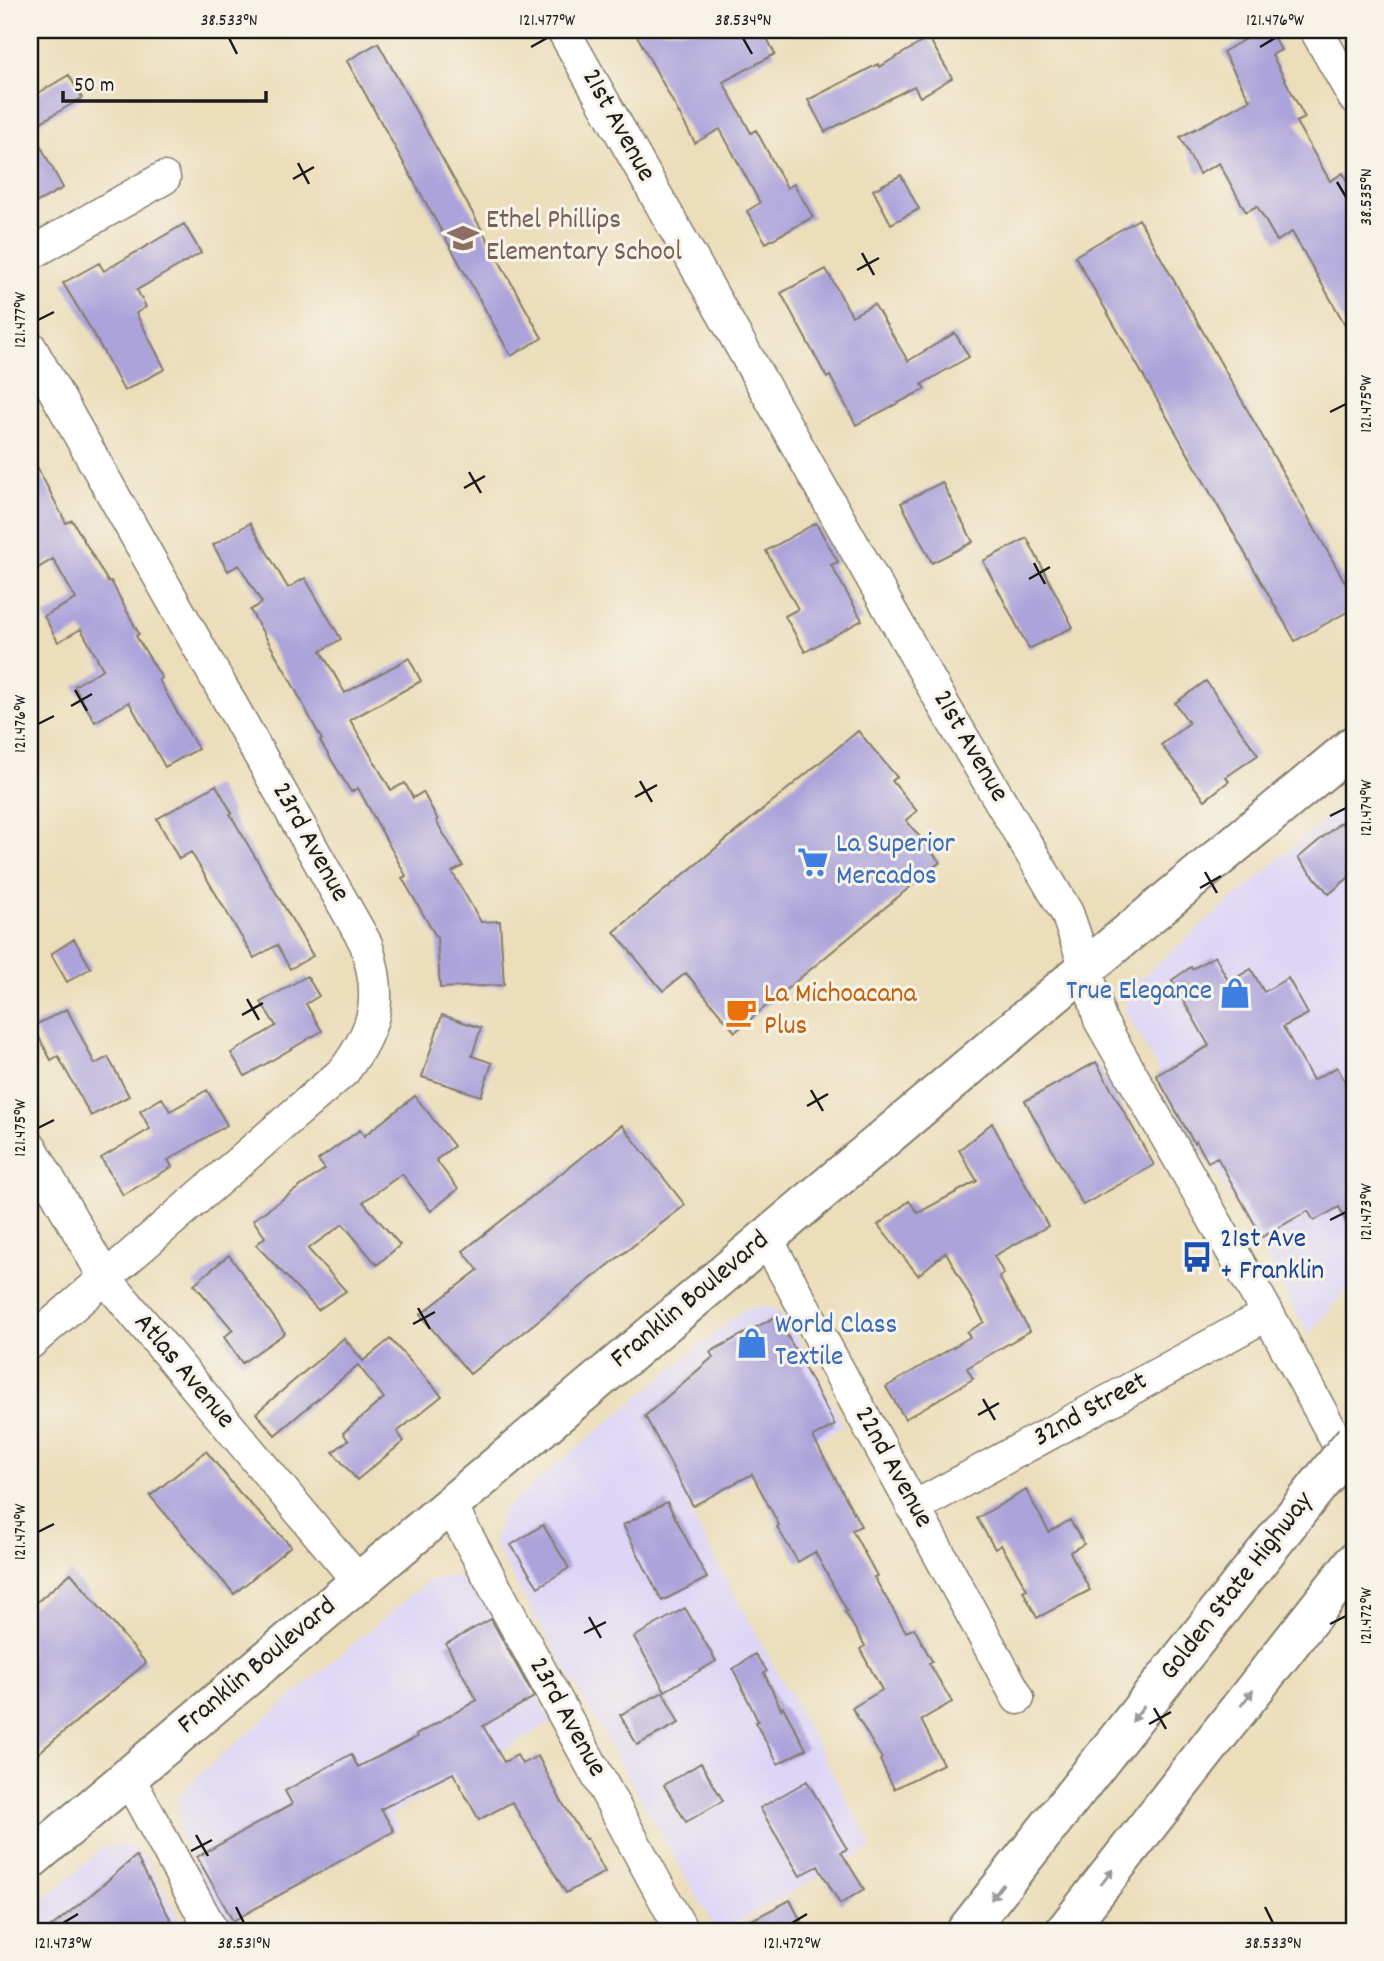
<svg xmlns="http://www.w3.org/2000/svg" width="1384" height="1961" font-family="Dekko,sans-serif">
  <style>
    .built { fill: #ddd5f6 }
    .building { fill: #aba3da }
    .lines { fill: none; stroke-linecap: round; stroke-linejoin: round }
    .street-casing { stroke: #847d6c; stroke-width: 35 }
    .secondary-casing { stroke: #847d6c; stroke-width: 42 }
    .highway-casing { stroke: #847d6c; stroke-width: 42 }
    .street { stroke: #fff; stroke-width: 32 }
    .secondary { stroke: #fff; stroke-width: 38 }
    .highway { stroke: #fff; stroke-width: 38 }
    .highway-bridge-casing { stroke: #847d6c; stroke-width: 42; stroke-linecap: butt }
    .highway-bridge { stroke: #fff; stroke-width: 38 }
    .oneway { fill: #999 }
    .ticks { fill: none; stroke: #1c1c1c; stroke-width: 2.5 }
    .labels { text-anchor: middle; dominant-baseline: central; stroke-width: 6; stroke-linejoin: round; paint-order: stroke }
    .street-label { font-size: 28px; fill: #1c1c1c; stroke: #f7f3e8 }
    .education-label { font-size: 28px; fill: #785e54; stroke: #f7f3e8; text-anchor: start }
    .shop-label { font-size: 28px; fill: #366cbe; stroke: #f7f3e8; text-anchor: start }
    .food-label { font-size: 28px; fill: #c56008; stroke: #f7f3e8; text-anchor: start }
    .transit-label { font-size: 28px; fill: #164399; stroke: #f7f3e8; text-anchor: start }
    .neatline { fill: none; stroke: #1c1c1c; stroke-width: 2.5 }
    .ticks-label { font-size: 18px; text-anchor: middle; fill: #1c1c1c }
  </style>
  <rect width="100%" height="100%" fill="#f7f3e8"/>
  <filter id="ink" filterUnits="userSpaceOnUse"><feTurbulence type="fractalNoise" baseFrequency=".0143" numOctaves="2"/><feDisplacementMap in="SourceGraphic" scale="14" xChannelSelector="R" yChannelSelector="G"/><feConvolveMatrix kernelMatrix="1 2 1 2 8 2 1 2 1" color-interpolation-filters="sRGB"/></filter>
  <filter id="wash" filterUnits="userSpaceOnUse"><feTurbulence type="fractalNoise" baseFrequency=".00686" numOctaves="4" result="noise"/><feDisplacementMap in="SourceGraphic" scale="28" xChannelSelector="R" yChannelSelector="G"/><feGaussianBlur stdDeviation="1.57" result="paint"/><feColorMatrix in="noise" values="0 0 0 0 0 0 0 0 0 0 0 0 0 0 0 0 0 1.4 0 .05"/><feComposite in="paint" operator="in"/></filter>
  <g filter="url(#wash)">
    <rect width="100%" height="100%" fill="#ecdebb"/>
    <path class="built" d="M1354 795V1280L1309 1335 1125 1011 1131 986Z
      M769 1307 788 1319 843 1426 689 1511 873 1847 722 1931H717L493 1543 503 1510 744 1309Z
      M456 1576 469 1584 481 1596 552 1722 391 1815 399 1829 226 1924 180 1836 178 1799 193 1780 429 1580Z
      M119 1844 132 1846 146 1858 186 1931H30V1912L102 1848Z"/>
    <g id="blocks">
      <path class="building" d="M634 30H763L775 54 723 82 751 133 756 130 787 188 794 184 813 217 766 243 747 211 760 203 720 129 695 143Z
        M1261 30H1269L1281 50 1272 55 1305 118 1296 122 1330 181 1343 173 1354 193V340L1292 232 1277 241 1257 206 1246 212 1219 163 1199 174 1180 137 1250 100 1223 52Z
        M929 38 952 78 920 97 914 86 825 132 808 100 878 64 879 67Z
        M378 43 542 338 511 356 347 61Z
        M69 75 82 98 31 128 63 188 30 206V98Z
        M901 175 919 209 891 224 873 190Z
        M1139 219 1354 598V608L1295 641 1075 256Z
        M184 224 201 253 137 290 146 307 136 313 165 369 124 391 95 336 63 283 99 263 104 271Z
        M826 269 852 316 874 304 908 361 955 333 969 357 922 384 925 389 856 425 830 376 827 378 781 293Z
        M30 453 66 523 72 520 108 582 111 581 139 634 136 636 162 678 159 680 198 749 165 767 129 702 95 722 74 686 103 669 81 629 58 642 44 616 76 599 53 559 38 568 30 554Z
        M942 482 973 542 932 563 901 503Z
        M250 523 288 588 305 578 341 639 321 651 345 693 409 658 421 681 350 720 391 790 405 783 413 798 423 792 438 820 436 821 463 866 452 872 481 922 500 921 504 985 440 988 437 938 402 878 406 876 358 788 351 792 320 741 322 740 287 674 250 610 262 603 239 565 228 571 213 545Z
        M816 523 838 562 831 565 862 620 805 652 785 616 798 609 766 551Z
        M1027 538 1073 627 1029 649 983 561Z
        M1206 681 1258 755 1226 777 1229 781 1205 800 1161 745 1189 723 1175 703Z
        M858 731 897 777 892 781 917 811 906 820 940 862 735 1032 686 973 663 991 614 932Z
        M216 785 232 813 230 814 313 956 290 969 277 945 254 958 191 852 179 859 157 819Z
        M1341 822 1354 838V873L1329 894 1298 858Z
        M74 939 91 968 67 982 51 954Z
        M1215 956 1229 982 1251 969 1264 992 1288 978 1308 1014 1283 1027 1313 1080 1337 1067 1354 1098V1238L1339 1207 1314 1221 1308 1211 1262 1237 1217 1157 1208 1162 1196 1141 1194 1143 1156 1075 1209 1046 1172 980 1191 967 1192 969Z
        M307 976 319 996 306 1004 322 1031 245 1076 231 1053 276 1026 261 1002Z
        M67 1009 95 1064 108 1057 129 1096 91 1116 58 1056 51 1060 33 1026Z
        M442 1015 481 1028 472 1056 492 1063 481 1096 422 1077Z
        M1096 1062 1154 1165 1083 1205 1025 1101Z
        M207 1090 227 1125 168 1160 172 1167 123 1195 101 1158 150 1129 140 1111 162 1098 170 1111Z
        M415 1096 454 1146 436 1160 458 1189 431 1211 402 1174 363 1202 400 1245 377 1265 343 1224 308 1249 346 1291 318 1310 256 1245 265 1237 253 1220 325 1169 318 1160 360 1130 364 1136Z
        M992 1123 1048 1226 994 1256 1004 1274 999 1277 1030 1331 967 1368 973 1379 905 1419 886 1387 970 1337 967 1332 984 1322 946 1252 918 1275 878 1225 909 1201 918 1213 977 1181 959 1150Z
        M622 1125 685 1205 470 1374 420 1315 478 1270 463 1251Z
        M229 1255 285 1333 242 1363 224 1337 233 1330 194 1284Z
        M777 1316 835 1425 813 1437 861 1526 852 1530 877 1576 874 1577 906 1632 914 1628 932 1661 929 1663 952 1702 921 1720 943 1764 894 1789 880 1760 882 1759 852 1708 882 1690 860 1649 865 1646 845 1612 847 1611 815 1552 798 1562 777 1527 779 1525 752 1474 693 1506 645 1416 713 1357 710 1352Z
        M344 1338 363 1361 390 1339 442 1396 397 1432 404 1441 357 1480 333 1452 348 1440 343 1433 384 1398 358 1365 275 1435 256 1413Z
        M206 1451 240 1493 291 1546 234 1594 150 1496Z
        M1026 1490 1049 1532 1070 1520 1084 1544 1070 1552 1090 1590 1037 1618 1023 1591 1027 1589 1001 1545 995 1549 977 1518Z
        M667 1502 707 1578 662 1601 623 1525Z
        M543 1525 569 1568 538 1587 511 1545Z
        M71 1573 146 1663 30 1760V1608Z
        M685 1608 716 1661 665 1691 634 1637Z
        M491 1619 534 1697 483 1726 504 1762 517 1755 522 1764 538 1756 560 1799 585 1839 587 1838 605 1872 566 1893 512 1802 479 1820 453 1773 381 1809 394 1831 233 1921 197 1857 292 1804 285 1791 351 1754 358 1767 417 1737 416 1735 477 1700 446 1644Z
        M755 1654 767 1671 764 1673 781 1709 783 1707 806 1749 778 1764 755 1722 758 1721 733 1669Z
        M663 1692 679 1723 637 1745 620 1715Z
        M701 1763 723 1801 686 1822 664 1785Z
        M807 1781 847 1849 841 1852 864 1889 840 1904 818 1866 800 1876 760 1808Z
        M136 1856 177 1931H46L93 1893Z
        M790 1900 806 1931H731Z"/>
    </g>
  </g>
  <g filter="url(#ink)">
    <use href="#blocks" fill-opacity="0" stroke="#847d6c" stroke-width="2"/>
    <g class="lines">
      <defs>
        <path id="street" d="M563 30 948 713 1067 913 1086 968 1100 1020 1268 1314 1354 1473
          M1316 30 1354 97
          M30 254 164 178
          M30 347 366 944C383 998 377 1027 344 1071L30 1343
          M30 1146 105 1278 359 1582
          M766 1238 1018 1698
          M450 1505 682 1931
          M913 1508 1268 1314
          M128 1777 212 1931"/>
        <path id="secondary" d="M30 1860 1086 968 1354 745"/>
        <path id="highway" d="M966 1931 1317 1487
          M1065 1931 1354 1562"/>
      </defs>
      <use href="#street" class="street-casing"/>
      <use href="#secondary" class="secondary-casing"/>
      <use href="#highway" class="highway-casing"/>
      <use href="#street" class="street"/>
      <use href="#secondary" class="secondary"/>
      <use href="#highway" class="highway"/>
      <defs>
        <path id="highway-bridge" d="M1317 1487 1354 1441"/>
      </defs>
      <use href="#highway-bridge" class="highway-bridge-casing"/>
      <use href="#highway-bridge" class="highway-bridge"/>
    </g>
    <defs><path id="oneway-solid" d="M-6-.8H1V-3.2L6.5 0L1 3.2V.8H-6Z" transform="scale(1.75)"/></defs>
    <g class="oneway">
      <use href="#oneway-solid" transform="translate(1247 1698) rotate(-52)"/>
      <use href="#oneway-solid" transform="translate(1138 1714) rotate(128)"/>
      <use href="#oneway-solid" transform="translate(1107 1877) rotate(-52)"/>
      <use href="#oneway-solid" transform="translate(997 1892) rotate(128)"/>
    </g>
  </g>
  <path class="ticks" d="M229 38 237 54M743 38 752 54M531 47 547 38M1260 47 1275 38M298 163 309 184M293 179 314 167M1337 182 1346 197M862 253 874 275M857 270 879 258M38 320 54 312M1330 412 1346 404M469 472 481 493M464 488 485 476M1034 563 1045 584M1029 579 1050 567M75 690 87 711M71 706 92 694M38 724 54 716M640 781 652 802M635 797 657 785M1330 816 1346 808M1205 872 1217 893M1200 888 1221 876M247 999 259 1020M242 1015 263 1003M811 1090 823 1111M807 1106 828 1094M38 1128 54 1120M1330 1220 1346 1212M418 1308 430 1329M413 1324 435 1312M983 1399 995 1420M978 1415 999 1403M38 1532 54 1524M589 1617 601 1638M1330 1624 1346 1616M584 1633 606 1622M1154 1708 1166 1729M1149 1724 1171 1712M196 1835 208 1856M191 1851 212 1840M236 1907 244 1923M1265 1907 1273 1923M63 1923 78 1914M792 1923 807 1914"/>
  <defs>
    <symbol id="school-bare" viewBox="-9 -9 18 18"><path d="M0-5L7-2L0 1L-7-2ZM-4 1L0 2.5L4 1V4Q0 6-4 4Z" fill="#8d6e63" stroke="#f7f3e8" stroke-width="2.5" paint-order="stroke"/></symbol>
    <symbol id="supermarket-bare" viewBox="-9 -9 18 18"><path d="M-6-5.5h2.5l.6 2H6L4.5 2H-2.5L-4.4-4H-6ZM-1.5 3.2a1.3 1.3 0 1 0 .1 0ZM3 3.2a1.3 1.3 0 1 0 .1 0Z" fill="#3f7fe0" stroke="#f7f3e8" stroke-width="2.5" paint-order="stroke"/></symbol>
    <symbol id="shop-bare" viewBox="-9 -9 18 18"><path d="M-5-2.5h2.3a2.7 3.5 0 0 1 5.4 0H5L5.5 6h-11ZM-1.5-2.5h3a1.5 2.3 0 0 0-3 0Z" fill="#3f7fe0" stroke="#f7f3e8" stroke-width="2.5" paint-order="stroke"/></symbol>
    <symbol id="cafe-bare" viewBox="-9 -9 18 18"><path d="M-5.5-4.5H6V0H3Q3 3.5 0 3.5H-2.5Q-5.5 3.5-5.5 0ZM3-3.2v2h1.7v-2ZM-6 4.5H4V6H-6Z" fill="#e8710a" stroke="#f7f3e8" stroke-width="2.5" paint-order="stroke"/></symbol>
    <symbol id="bus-bare" viewBox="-9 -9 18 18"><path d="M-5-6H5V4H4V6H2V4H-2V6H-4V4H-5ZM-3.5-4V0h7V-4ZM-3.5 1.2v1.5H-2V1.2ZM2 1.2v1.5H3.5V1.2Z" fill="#1a4fb4" stroke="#f7f3e8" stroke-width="2.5" paint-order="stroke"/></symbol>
  </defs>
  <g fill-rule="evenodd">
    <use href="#school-bare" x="441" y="216" width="44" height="44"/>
    <use href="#supermarket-bare" x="791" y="840" width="44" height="44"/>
    <use href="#shop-bare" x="1213" y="971" width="44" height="44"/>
    <use href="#cafe-bare" x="719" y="990" width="44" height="44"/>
    <use href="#bus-bare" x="1175" y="1235" width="44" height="44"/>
    <use href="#shop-bare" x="730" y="1321" width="44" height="44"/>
  </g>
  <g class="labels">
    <g class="street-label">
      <text transform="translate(617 126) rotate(61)">21st Avenue</text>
      <text transform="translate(969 747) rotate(60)">21st Avenue</text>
      <text transform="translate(309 843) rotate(61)">23rd Avenue</text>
      <text transform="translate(691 1301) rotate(-40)">Franklin Boulevard</text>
      <text transform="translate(183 1372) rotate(50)">Atlas Avenue</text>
      <text transform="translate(1091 1411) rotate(-29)">32nd Street</text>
      <text transform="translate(892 1468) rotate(61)">22nd Avenue</text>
      <text transform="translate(1238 1587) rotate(-52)">Golden State Highway</text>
      <text transform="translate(258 1667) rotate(-40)">Franklin Boulevard</text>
      <text transform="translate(566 1718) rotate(61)">23rd Avenue</text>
    </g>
    <g class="education-label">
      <text x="486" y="222">Ethel Phillips<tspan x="486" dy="32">Elementary School</tspan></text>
    </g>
    <g class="shop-label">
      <text x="836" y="846">La Superior<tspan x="836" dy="32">Mercados</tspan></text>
      <text x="1212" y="993" text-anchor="end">True Elegance</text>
      <text x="775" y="1327">World Class<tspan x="775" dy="32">Textile</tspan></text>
    </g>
    <g class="food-label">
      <text x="764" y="996">La Michoacana<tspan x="764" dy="32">Plus</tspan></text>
    </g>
    <g class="transit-label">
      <text x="1220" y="1241">21st Ave<tspan x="1220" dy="32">+ Franklin</tspan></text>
    </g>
  </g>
  <rect width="1384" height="1961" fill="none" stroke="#f7f3e8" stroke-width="77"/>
  <path d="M63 91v10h203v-10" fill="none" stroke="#1c1c1c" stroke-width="3.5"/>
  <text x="74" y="91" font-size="21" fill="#1c1c1c" stroke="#f7f3e8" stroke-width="5" paint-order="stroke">50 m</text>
  <rect x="38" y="38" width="1308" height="1885" class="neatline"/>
  <g class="ticks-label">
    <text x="229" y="25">38.533°N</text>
    <text x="547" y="25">121.477°W</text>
    <text x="743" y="25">38.534°N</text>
    <text x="1275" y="25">121.476°W</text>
    <text transform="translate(1365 197) rotate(-90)" y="6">38.535°N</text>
    <text transform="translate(19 320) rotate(-90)" y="6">121.477°W</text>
    <text transform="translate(1365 404) rotate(-90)" y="6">121.475°W</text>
    <text transform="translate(19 724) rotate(-90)" y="6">121.476°W</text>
    <text transform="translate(1365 808) rotate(-90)" y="6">121.474°W</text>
    <text transform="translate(19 1128) rotate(-90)" y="6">121.475°W</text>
    <text transform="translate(1365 1212) rotate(-90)" y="6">121.473°W</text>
    <text transform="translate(19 1532) rotate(-90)" y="6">121.474°W</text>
    <text transform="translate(1365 1616) rotate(-90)" y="6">121.472°W</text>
    <text x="63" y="1948">121.473°W</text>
    <text x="244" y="1948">38.531°N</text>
    <text x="792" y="1948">121.472°W</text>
    <text x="1273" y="1948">38.533°N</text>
  </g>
</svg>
